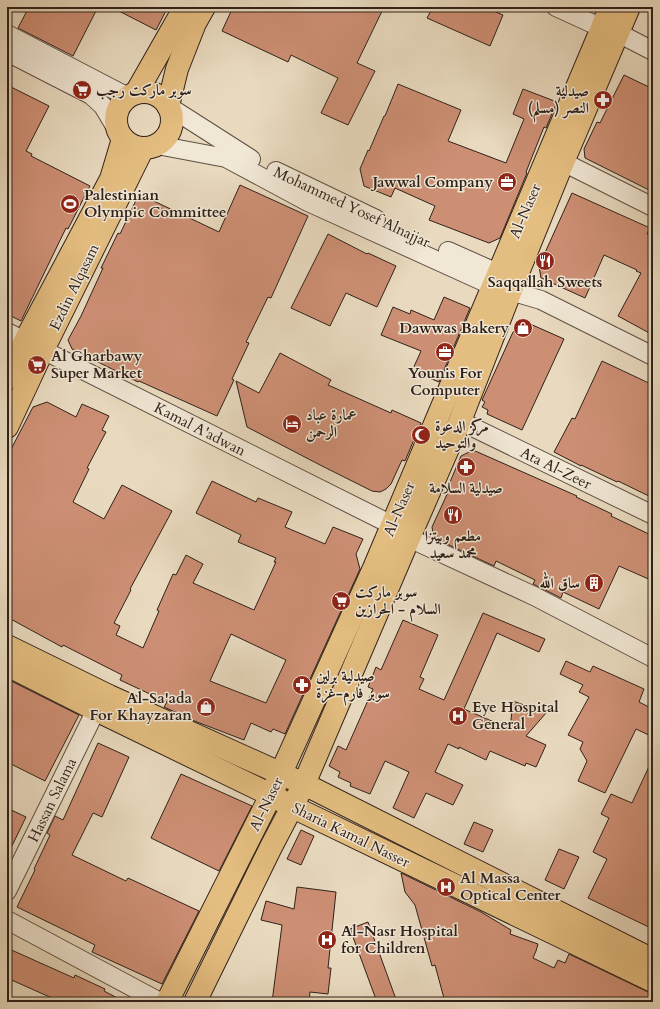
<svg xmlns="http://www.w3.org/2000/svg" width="660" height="1009" font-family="Cardo,Amiri,serif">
  <rect width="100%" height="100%" fill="#e9dabf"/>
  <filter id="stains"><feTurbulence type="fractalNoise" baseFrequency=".005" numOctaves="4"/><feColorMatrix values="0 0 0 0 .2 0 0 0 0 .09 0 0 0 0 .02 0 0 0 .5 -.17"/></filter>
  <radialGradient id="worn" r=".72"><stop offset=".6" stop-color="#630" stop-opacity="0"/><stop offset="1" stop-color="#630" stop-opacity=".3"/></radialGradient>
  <g fill="#cd8f74" stroke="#2f211a" fill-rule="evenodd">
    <path d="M29 7H98L73 56 18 28Z"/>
    <path d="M111 7H168L156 30Z"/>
    <path d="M233 7H384L357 63 375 71 348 125 321 113 338 78 291 55 288 62 222 31Z"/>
    <path d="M433 7H484L503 15 490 46 427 18Z"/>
    <path d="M624 75 653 89V192L585 158 584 149 597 122 600 123Z"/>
    <path d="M398 84 461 110 448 141 506 163 524 119 513 114 523 89 557 102 546 128 544 127 526 172 527 173 500 238 489 243 429 220 435 206 395 188 391 197 364 186 360 169 368 150 369 151 384 116H385Z"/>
    <path d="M7 85 49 106 26 151 32 154 31 156 90 186 68 229 66 228 21 321 7 314Z"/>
    <path d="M240 185 308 216 271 298 268 297 246 342 249 343 232 379 234 380 217 416 139 381 138 382 72 349 68 340 81 316 103 268H101L118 233 120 234 139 194 219 232Z"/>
    <path d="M572 193 650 228 647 234 653 237V335L618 316 641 273 636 271 637 270 604 255 585 298 541 278 539 266Z"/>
    <path d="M328 234 367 254 368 253 396 266 377 307 346 293 330 326 291 308Z"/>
    <path d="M444 297 470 308 439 382 412 371 421 351 381 335 393 307 410 314 411 310 434 320Z"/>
    <path d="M528 323 564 339 522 430 487 414 488 410 482 407 485 402 482 400 513 332Z"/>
    <path d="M280 353 331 380 328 385 391 413 392 410 421 423 405 461 402 460 391 484 386 489 380 492 372 491 322 466 247 427 236 381 259 393Z"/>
    <path d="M602 361 653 385V498L618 481 617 482 581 465V466L554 452 572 418 575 419Z"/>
    <path d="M47 402 76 417 82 404 109 416 102 430 106 432 87 468 89 469 73 502 104 519 122 485 172 511 130 589 131 590 114 623 120 626 116 635 143 648 159 611 157 610 173 574 176 575 186 555 203 564 193 583 254 610 276 562H274L276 558 238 542 241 535 196 513 212 481 256 502 258 498 292 512 285 527 325 544 333 527 363 539 356 554 360 569 285 734 273 729 271 732 251 723 244 740 197 722 164 707 167 702 120 680 122 675 63 645 62 647 7 617V457L33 407ZM231 634 286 660 266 703 210 681Z"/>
    <path d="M473 450 577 496 576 497 612 514 611 516 653 536V581L619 566 599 609 563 592 561 598 533 584 535 580 496 561 494 566 434 538 432 527 449 490 447 489 461 456Z"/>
    <path d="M483 613 545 639 539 652 497 633 464 709 510 729 513 701 546 713 526 736 546 745 536 767 526 763 525 766 490 751 486 760 459 747V749L448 744 435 772 463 785 453 805 426 793 414 818 393 808 409 772 385 761 370 794 350 786 351 783 338 777 340 772 329 766 338 746 346 750 373 689 368 687 376 667 381 670 403 620 438 635 420 677 424 679 419 689 444 700Z"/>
    <path d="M566 661 590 672 593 666 644 689 639 702 653 709V737L636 729 605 793 578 781 587 761 580 749 583 742 568 735 589 697 579 692 583 685 560 674Z"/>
    <path d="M7 679 79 715 45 781 7 762Z"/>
    <path d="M98 743 129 757 102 817 93 813 72 855 126 881 128 878 199 911 162 984 92 952 95 945 17 907 35 870 34 869 50 835 47 833 55 816 63 820Z"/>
    <path d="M653 758V929L588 898 607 859 593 852 609 818 601 814 611 794 632 803Z"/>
    <path d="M181 774 252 806 219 871 151 838Z"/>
    <path d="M7 808 26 817 7 856Z"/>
    <path d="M474 822 493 830 483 852 464 844Z"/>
    <path d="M301 830 314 836 301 865 287 859Z"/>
    <path d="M559 849 579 857 564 889 545 880Z"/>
    <path d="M401 873 481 912 511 930 510 934 538 944 536 951 533 958 554 968 558 960 565 963 569 954 648 992 653 993V1002H445L435 965 432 966 415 905 405 892Z"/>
    <path d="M297 887 336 892 328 968H331L328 994 310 992 309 1002H272L282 925 261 920 266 901 294 909Z"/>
    <path d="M368 922 397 1002H377L350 929Z"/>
    <path d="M7 948 74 978 75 975 105 989 104 991 125 1002H61L7 978Z"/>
  </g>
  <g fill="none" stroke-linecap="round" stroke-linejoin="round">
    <g stroke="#5e4f43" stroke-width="20">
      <g id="minor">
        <path d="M556 7 602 28 618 33 653 51"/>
        <path d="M7 34 128 97"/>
        <path d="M7 52 91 95 103 106 118 131"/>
        <path d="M168 106 251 159"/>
        <path d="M157 145 226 158 308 202 493 286 541 300 653 356"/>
        <path d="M563 162 653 207"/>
        <path d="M276 171 376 219"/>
        <path d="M448 251 511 279"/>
        <path d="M7 332 392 525"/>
        <path d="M460 421 653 515"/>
        <path d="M409 538 534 596 653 658"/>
        <path d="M7 891 96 710"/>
        <path d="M7 920 160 1002"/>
      </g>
    </g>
    <g stroke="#2f211a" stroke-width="24">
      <g id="major">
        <circle cx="144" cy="120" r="28"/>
        <path d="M136 93 185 7"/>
        <path d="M168 106 177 69 195 23 204 7"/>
        <path d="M7 379 25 341 111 179 123 139"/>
        <path d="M7 427 43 350 143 148"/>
        <path d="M7 646 109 696 304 784 653 960"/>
        <path d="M7 665 96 710 271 795 293 807 653 981"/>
        <path d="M167 1002 271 795 374 568 602 28 610 7"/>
        <path d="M195 1002 271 847 304 784 409 538 460 421 515 280 563 162 629 7"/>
      </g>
    </g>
    <use href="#minor" stroke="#f1e7d5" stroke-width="18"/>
    <use href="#major" stroke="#e4bd80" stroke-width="22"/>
  </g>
  <defs>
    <g id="supermarket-disc" transform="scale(1)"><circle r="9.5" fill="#8f2418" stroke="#f1e7d5"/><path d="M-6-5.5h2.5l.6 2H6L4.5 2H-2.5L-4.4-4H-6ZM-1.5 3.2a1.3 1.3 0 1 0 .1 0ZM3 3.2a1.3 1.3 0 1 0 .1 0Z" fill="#fff"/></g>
    <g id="pharmacy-disc" transform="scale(1)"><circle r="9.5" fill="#8f2418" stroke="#f1e7d5"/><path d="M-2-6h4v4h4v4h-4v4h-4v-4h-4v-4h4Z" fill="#fff"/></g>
    <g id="office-disc" transform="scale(1)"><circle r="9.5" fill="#8f2418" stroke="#f1e7d5"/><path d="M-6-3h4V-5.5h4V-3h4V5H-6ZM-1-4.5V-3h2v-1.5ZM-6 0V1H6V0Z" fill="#fff"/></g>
    <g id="stadium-disc" transform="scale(1)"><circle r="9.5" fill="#8f2418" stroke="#f1e7d5"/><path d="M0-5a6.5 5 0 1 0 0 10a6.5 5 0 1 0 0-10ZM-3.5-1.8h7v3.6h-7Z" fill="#fff"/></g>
    <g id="restaurant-disc" transform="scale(1)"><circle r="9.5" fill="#8f2418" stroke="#f1e7d5"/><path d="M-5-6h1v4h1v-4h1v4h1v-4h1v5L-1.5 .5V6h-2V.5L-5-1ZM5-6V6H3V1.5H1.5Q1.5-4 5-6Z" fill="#fff"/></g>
    <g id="shop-disc" transform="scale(1)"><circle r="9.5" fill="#8f2418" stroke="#f1e7d5"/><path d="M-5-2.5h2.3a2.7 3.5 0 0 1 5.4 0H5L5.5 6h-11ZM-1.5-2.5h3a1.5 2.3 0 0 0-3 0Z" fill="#fff"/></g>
    <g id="hotel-disc" transform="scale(1)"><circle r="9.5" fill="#8f2418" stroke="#f1e7d5"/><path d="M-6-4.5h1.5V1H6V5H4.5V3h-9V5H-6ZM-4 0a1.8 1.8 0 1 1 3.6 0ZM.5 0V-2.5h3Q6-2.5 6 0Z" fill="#fff"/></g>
    <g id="mosque-disc" transform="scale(1)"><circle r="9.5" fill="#8f2418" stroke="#f1e7d5"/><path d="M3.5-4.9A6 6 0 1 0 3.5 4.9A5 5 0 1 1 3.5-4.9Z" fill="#fff"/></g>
    <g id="building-disc" transform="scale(1)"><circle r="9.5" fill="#8f2418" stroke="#f1e7d5"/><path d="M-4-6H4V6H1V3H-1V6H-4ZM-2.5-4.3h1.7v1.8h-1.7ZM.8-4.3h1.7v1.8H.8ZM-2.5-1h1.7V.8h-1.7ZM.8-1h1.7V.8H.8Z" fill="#fff"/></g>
    <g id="hospital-disc" transform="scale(1)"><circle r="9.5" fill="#8f2418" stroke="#f1e7d5"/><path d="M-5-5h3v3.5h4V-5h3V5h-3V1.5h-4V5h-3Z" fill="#fff"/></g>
  </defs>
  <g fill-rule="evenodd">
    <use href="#supermarket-disc" x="82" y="90"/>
    <use href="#pharmacy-disc" x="603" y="100"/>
    <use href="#office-disc" x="507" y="182"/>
    <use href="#stadium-disc" x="70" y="204"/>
    <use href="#restaurant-disc" x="545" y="261"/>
    <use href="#shop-disc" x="523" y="328"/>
    <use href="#office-disc" x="445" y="352"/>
    <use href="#supermarket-disc" x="37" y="365"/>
    <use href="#hotel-disc" x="292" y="424"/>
    <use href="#mosque-disc" x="421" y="435"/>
    <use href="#pharmacy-disc" x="466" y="467"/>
    <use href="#restaurant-disc" x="453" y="515"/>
    <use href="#building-disc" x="594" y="583"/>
    <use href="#supermarket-disc" x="341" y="601"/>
    <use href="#pharmacy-disc" x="302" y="685"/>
    <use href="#shop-disc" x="206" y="707"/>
    <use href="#hospital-disc" x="458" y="716"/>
    <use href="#hospital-disc" x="446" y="887"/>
    <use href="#hospital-disc" x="327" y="940"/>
  </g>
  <g text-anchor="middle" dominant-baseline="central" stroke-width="3" stroke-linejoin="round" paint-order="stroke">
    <g font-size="15" font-weight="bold" fill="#2f211a" stroke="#f1e7d5" text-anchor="start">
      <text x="96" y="90">سوبر ماركت رجب</text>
      <text x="589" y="91" text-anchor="end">صيدلية<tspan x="589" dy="17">النصر (مسلم)</tspan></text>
      <text x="493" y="182" text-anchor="end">Jawwal Company</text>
      <text x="84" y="195">Palestinian<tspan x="84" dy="17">Olympic Committee</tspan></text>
      <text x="545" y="282" text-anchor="middle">Saqqallah Sweets</text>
      <text x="509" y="328" text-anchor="end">Dawwas Bakery</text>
      <text x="51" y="356">Al Gharbawy<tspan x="51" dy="17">Super Market</tspan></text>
      <text x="445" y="373" text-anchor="middle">Younis For<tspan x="445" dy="17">Computer</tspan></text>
      <text x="306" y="415">عمارة عباد<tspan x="306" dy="17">الرحمن</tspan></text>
      <text x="435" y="426">مركز الدعوة<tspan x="435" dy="17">والتوحيد</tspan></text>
      <text x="466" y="488" text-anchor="middle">صيدلية السلامة</text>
      <text x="453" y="536" text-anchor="middle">مطعم وبيتزا<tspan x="453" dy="17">محمد سعيد</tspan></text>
      <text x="580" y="583" text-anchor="end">ساق الله</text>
      <text x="355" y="592">سوبر ماركت<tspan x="355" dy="17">السلام - الحرازين</tspan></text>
      <text x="316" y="676">صيدلية برلين<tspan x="316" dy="17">سوبر فارم-غزة</tspan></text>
      <text x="192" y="698" text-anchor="end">Al-Sa'ada<tspan x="192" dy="17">For Khayzaran</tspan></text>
      <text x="472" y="707">Eye Hospital<tspan x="472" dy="17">General</tspan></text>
      <text x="460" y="878">Al Massa<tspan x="460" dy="17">Optical Center</tspan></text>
      <text x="341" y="931">Al-Nasr Hospital<tspan x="341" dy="17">for Children</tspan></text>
    </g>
    <g font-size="15" fill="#2f211a" stroke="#f1e7d5">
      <text transform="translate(352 207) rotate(25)">Mohammed Yosef Alnajjar</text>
      <text transform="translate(525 211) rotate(-67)">Al-Naser</text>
      <text transform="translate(74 287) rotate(-64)">Ezdin Alqasam</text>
      <text transform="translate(200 429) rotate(27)">Kamal A'adwan</text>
      <text transform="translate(556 468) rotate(26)">Ata Al-Zeer</text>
      <text transform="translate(399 509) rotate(-67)">Al-Naser</text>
      <text transform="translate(52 800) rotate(-64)">Hassan Salama</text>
      <text transform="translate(266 804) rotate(-64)">Al-Naser</text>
      <text transform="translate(351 835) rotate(26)">Sharia Kamal Nasser</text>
    </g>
  </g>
  <rect width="660" height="1009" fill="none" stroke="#e9dabf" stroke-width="24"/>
  <rect x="8" y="8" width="644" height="993" fill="none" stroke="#2f211a" stroke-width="2"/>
  <rect x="12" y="12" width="636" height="985" fill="none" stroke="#2f211a"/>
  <rect width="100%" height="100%" filter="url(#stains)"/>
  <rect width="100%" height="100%" fill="url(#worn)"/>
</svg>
